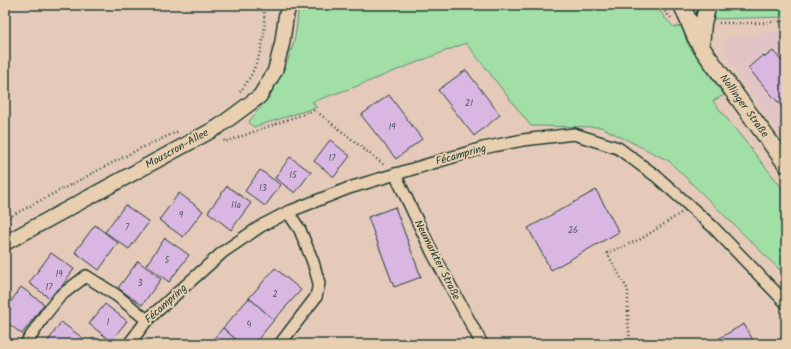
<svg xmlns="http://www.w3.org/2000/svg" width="791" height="349" font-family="Kalam,sans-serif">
  <rect width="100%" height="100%" fill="#e5caba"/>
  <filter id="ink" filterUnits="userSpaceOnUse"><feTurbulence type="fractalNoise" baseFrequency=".025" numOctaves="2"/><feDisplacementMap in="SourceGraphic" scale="8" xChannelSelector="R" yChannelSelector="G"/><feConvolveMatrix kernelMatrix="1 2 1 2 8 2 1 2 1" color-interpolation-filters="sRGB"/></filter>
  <g filter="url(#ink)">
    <path fill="#e2c4c6" d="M786 30V143L726 57 725 38Z"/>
    <g fill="#a1dfa7" stroke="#608e6e">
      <path d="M299 5H656L664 17 674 27 684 26 687 43 724 95 713 101 786 193V276L669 161 601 127 531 126 466 43 357 86 312 102 317 107 254 127 249 123 250 120C270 98 285 73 293 45 297 32 297 18 299 5Z"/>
      <path d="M720 5H786V17L710 19Z"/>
    </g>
    <g fill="#dab7e2" stroke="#1f3d34">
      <path d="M773 51 786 66V116L783 112 785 110 748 68 763 55 765 57Z"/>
      <path d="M466 70 500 115 474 136 438 90Z"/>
      <path d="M389 95 422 139 396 159 361 115Z"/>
      <path d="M330 140 350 156 334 177 314 161Z"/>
      <path d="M290 157 311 172 295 193 275 178Z"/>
      <path d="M260 170 281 185 265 206 245 191Z"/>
      <path d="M227 186 251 203 231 230 208 212Z"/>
      <path d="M596 190 619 232 551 270 528 228Z"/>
      <path d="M179 193 203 211 183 237 159 220Z"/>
      <path d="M125 205 149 222 129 249 105 232Z"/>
      <path d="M395 207 421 277 394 287 368 217Z"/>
      <path d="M95 225 118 243 99 270 75 252Z"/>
      <path d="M165 238 189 255 169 282 146 265Z"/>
      <path d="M51 253 74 269 52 300 29 283Z"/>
      <path d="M138 261 161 279 142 305 118 288Z"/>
      <path d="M275 268 301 290 274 320 249 298Z"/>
      <path d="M21 287 44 304 22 334 5 321V310Z"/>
      <path d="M249 298 274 320 254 344H241L223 328Z"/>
      <path d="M105 304 127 321 111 341 89 324Z"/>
      <path d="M61 322 84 339 81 344H46Z"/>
      <path d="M744 324 755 344H709Z"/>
      <path d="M223 328 241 344H209Z"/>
      <path d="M94 337 103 344H88Z"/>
    </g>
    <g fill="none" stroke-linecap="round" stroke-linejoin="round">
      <g stroke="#1f3d34" stroke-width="14">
        <g id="minor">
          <path d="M395 174 433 254 482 344"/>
          <path d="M29 344 27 342 45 315 60 296 86 276 116 295 147 320"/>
          <path d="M129 344 147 320 223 252 261 226 288 212 349 188 483 148 523 140 574 134 618 148 656 176 712 226 786 303"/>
          <path d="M280 344 316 297 319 283 313 262 300 230 288 212"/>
        </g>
      </g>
      <g stroke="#1f3d34" stroke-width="17">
        <path id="tertiary" d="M5 243 218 127 260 96 275 71 282 44 286 16 289 5"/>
      </g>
      <g stroke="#1f3d34" stroke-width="19">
        <g id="secondary">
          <path d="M682 5 695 36 701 47 786 164"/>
          <path d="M701 47 703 23 708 5"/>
        </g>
      </g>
      <g stroke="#1f3d34" stroke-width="2.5" stroke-dasharray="1 3" stroke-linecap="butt">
        <path d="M660 5 666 13 671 18"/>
        <path d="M719 23H755L786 21"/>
        <path d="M240 92C253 76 261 54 264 34 265 24 264 14 264 5"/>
        <path d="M224 140 225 142 315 110 384 165"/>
        <path d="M5 219 139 149 179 131"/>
        <path d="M630 344 628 318V290L607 253 641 239 681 213"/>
      </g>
      <use href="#minor" stroke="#e8cfb0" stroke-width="11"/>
      <use href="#tertiary" stroke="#e8cfb0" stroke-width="14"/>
      <use href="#secondary" stroke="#e8cfb0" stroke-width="16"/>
    </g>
  </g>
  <g text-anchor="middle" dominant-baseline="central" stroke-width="4" stroke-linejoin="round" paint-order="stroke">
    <g font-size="9" fill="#4e5c60">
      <text x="469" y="103">21</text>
      <text x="392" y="127">19</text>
      <text x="332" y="158">17</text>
      <text x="293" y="175">15</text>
      <text x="263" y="188">13</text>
      <text x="236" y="205">11a</text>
      <text x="181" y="215">9</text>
      <text x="127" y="227">7</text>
      <text x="573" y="230">26</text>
      <text x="167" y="260">5</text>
      <text x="59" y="274">19</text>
      <text x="140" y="283">3</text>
      <text x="49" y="287">17</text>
      <text x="275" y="294">2</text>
      <text x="108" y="322">1</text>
      <text x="249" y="324">4</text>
    </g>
    <g font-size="11" fill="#1f3d34" stroke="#e8cfb0">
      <text transform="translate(744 106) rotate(54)">Nollinger Straße</text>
      <text transform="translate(177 149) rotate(-29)">Mouscron-Allee</text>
      <text transform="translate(461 155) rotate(-16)">Fécampring</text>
      <text transform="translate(437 260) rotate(63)">Neumarkter Straße</text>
      <text transform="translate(166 304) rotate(-42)">Fécampring</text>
    </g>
  </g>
  <rect width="791" height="349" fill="none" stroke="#e8cfb0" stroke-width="20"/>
  <rect x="10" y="10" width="771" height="329" fill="none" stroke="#1f3d34" stroke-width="1.5" filter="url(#ink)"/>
</svg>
